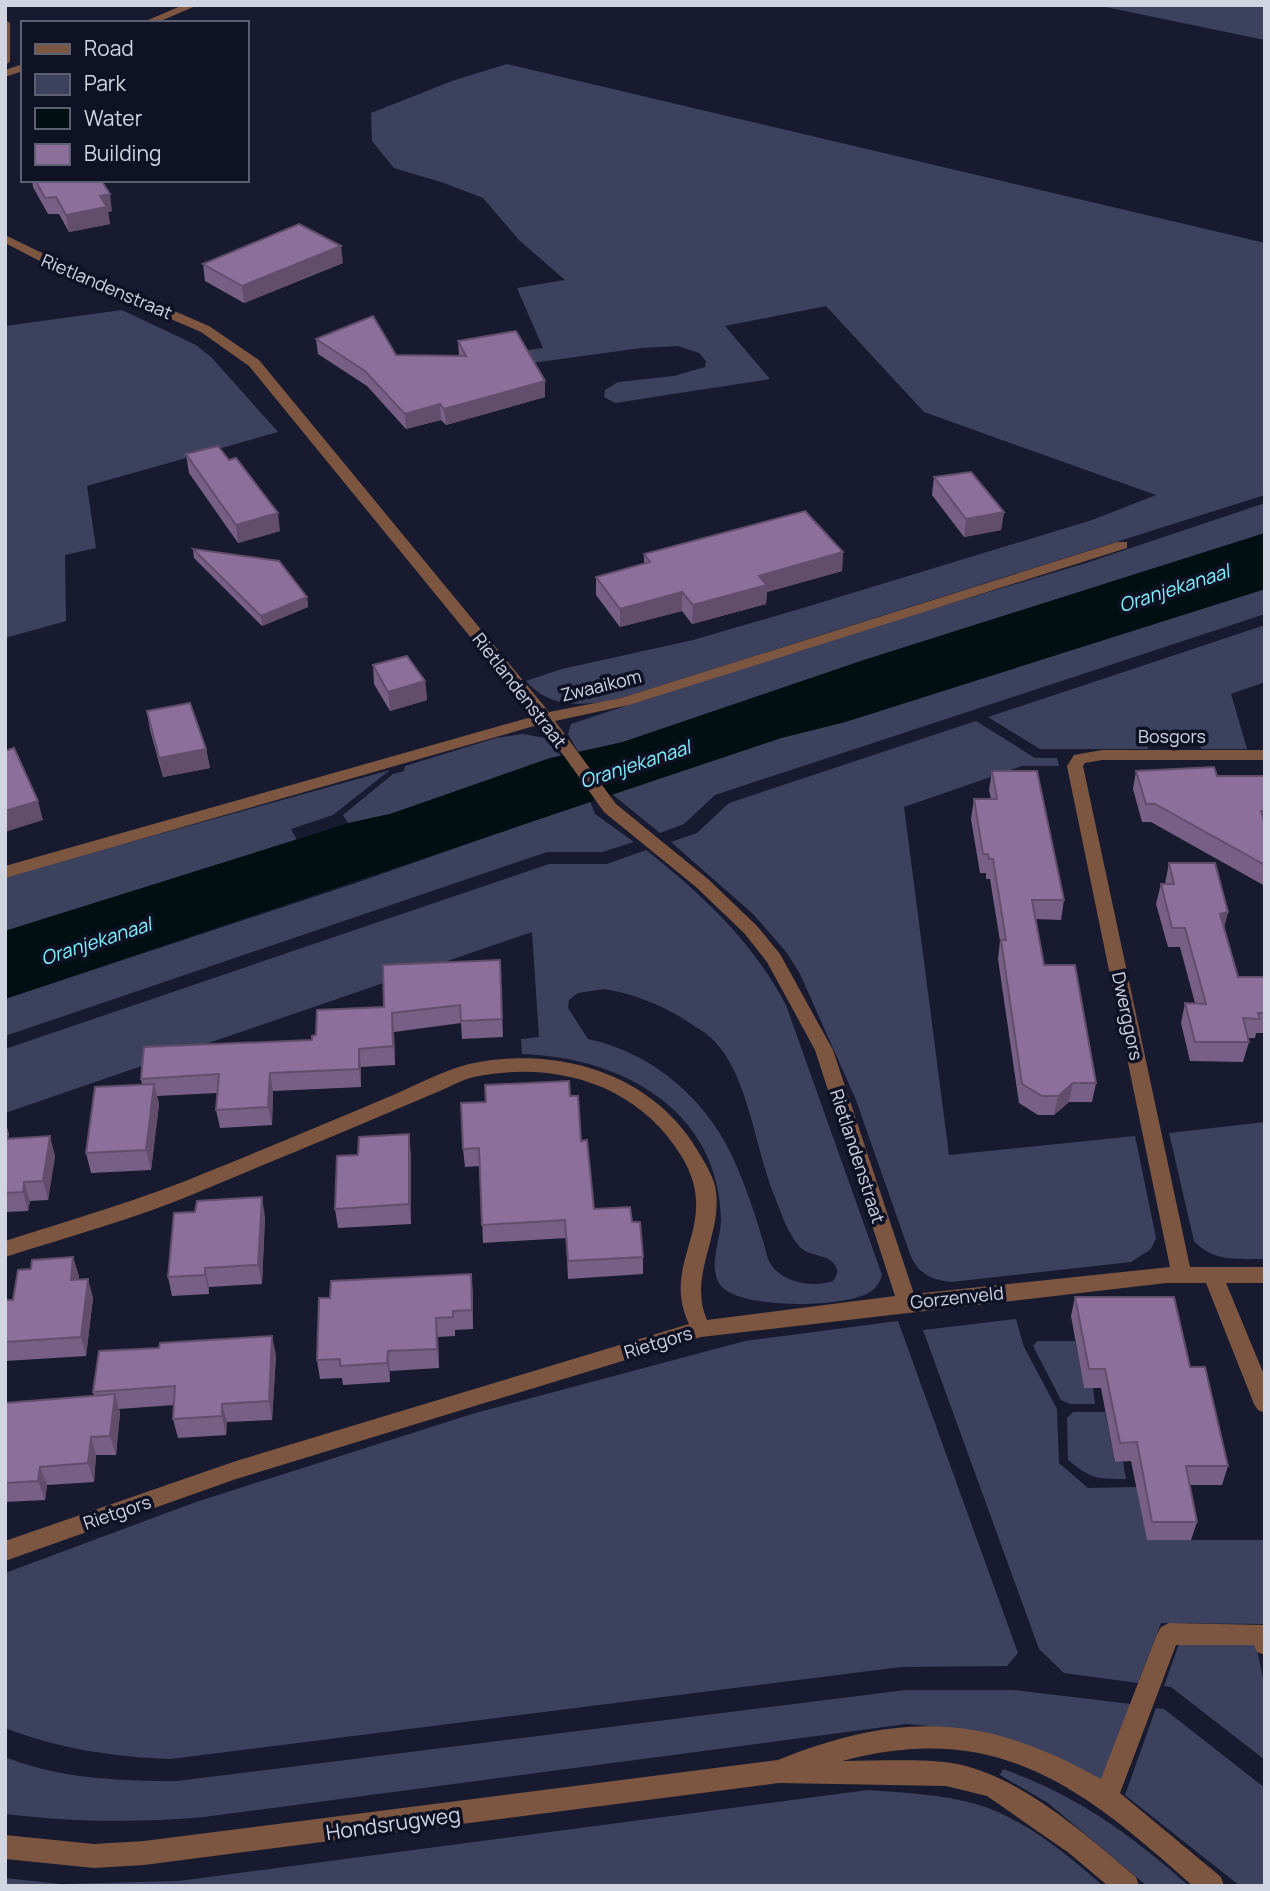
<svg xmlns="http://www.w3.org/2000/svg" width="1270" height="1891" font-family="Manrope,sans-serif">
  <rect width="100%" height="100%" fill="#181b2f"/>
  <g fill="#3c425e" fill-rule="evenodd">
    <path d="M1096 5H1265V40Z"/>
    <path d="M507 64 1265 243V495L621 698C586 706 551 710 526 681L562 669 693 640 803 608 1092 520 1156 495 924 412 826 306 725 326 770 379 615 403 604 397 605 390 618 382 674 376 705 367 706 361 699 353 678 346 641 348 480 370 475 357 543 348 517 288 565 280 519 240 483 198 444 183 394 168 372 141 371 113 452 81Z"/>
    <path d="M122 310 196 345 212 358 278 432 87 486 96 548 65 555 66 621 5 638V326Z"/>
    <path d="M1265 503V533L861 661 623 742 579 753 568 734 571 724 788 652 1086 563Z"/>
    <path d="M1265 589V614L715 795 684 824 660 833 612 794 781 738 845 722Z"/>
    <path d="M1265 625V682L1231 694 1247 749H1201L1196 733H1144L1148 749H1040L988 717Z"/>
    <path d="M976 721 1035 758H1057L1059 766H1022L904 807 949 1155 1135 1136 1156 1238 1151 1249 1131 1262 951 1282C931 1280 917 1273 910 1254L856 1100 800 974 787 953 753 914 671 842 697 833 729 803Z"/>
    <path d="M523 734 545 738 561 756 390 814 348 823 343 815 393 774 404 771 405 766 496 738Z"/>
    <path d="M390 770 333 815 291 829 297 840 5 931V877Z"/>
    <path d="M590 801 595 814 634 842 602 852H547L5 1036V999L356 883Z"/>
    <path d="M646 850C703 895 752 941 786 1005L882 1275C880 1282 876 1288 870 1292 845 1308 742 1310 721 1286 707 1268 721 1240 721 1219 719 1109 620 1057 522 1054L521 1039 539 1037 532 932 5 1113V1049L549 864H607ZM604 989C630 993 656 1003 679 1016 689 1023 701 1029 710 1037 748 1070 755 1149 774 1195 781 1212 787 1233 800 1247 809 1257 831 1254 836 1267 839 1272 836 1277 833 1281 812 1288 782 1283 770 1263 766 1256 765 1245 762 1238 755 1214 747 1190 737 1167 711 1103 655 1053 588 1039L568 1008 569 1000 578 993Z"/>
    <path d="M1265 1122V1259C1239 1259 1213 1262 1194 1241L1169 1133Z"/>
    <path d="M1016 1319 1024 1347 1057 1409 1059 1463 1088 1488 1137 1487 1147 1540H1265V1624L1161 1623 1138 1683 1064 1673 1039 1649 923 1330Z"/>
    <path d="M898 1321 1018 1653 1007 1666 901 1667 171 1759C114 1757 59 1749 5 1728V1573L196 1502 472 1414 745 1341Z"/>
    <path d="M1037 1341H1075L1084 1387 1093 1388 1095 1404H1070L1061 1400 1033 1346Z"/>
    <path d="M1073 1412H1105L1115 1462H1123L1126 1479C1097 1479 1091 1479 1068 1460L1067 1418Z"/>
    <path d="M1179 1644 1256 1645 1265 1688V1760L1171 1687 1164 1686Z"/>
    <path d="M906 1690H1013L1131 1704 1102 1781C1041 1744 977 1729 907 1724L204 1817C136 1823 73 1822 5 1814V1757C59 1779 120 1781 177 1781Z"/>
    <path d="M1156 1708 1164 1709 1265 1788V1886H1240L1125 1795Z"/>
    <path d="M1003 1769C1078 1796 1130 1834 1189 1886H1147L1048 1803 1000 1775Z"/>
    <path d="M868 1790C904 1793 941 1794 976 1804 1023 1818 1067 1854 1103 1886H5V1878L61 1884 179 1881Z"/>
  </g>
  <path fill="#000f11" d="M1265 533V589L845 722 781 738 5 999V931L349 823 390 814 550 758 623 742 861 661Z"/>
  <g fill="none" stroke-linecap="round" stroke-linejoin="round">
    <g fill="#7d5642" fill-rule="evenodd">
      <path d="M183 5H198L156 23H141Z"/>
      <path d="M5 20 10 23V62L5 65Z"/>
      <path d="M23 64V71L5 77V70Z"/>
      <path d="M5 235 65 264 209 326 259 360 549 712 621 698 1117 542H1127V548L629 705 555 721 616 804 708 879 757 926 780 954 833 1050 914 1294 1170 1267 1067 766 1074 755 1102 750H1265V760H1102L1085 763 1083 766 1190 1267H1265V1283H1226L1265 1377V1413L1258 1410 1254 1404 1206 1283H1166L701 1337 236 1479 5 1561V1541L236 1461 689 1324C659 1260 723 1226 682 1157 638 1084 555 1060 474 1077 461 1080 448 1088 435 1093 409 1104 383 1115 357 1126 305 1148 253 1169 201 1191 138 1218 70 1236 5 1257V1241C74 1219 143 1199 210 1171 269 1147 327 1123 386 1098 413 1087 441 1071 469 1064 556 1045 654 1073 699 1153 705 1163 712 1174 715 1186 725 1232 687 1274 707 1320L895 1296 815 1050 767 962 745 934 696 887 604 812 541 724 5 878V866L535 716 249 366 201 332 57 270 5 243Z"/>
      <path d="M1169 1623 1265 1625V1655L1257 1652 1254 1645H1176L1120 1793 1221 1877 1224 1886H1193C1082 1788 999 1719 842 1761 876 1761 911 1759 944 1762 1013 1769 1085 1834 1136 1877L1139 1886H1108L1069 1853 987 1796 946 1786 779 1783 144 1865 94 1868 5 1859V1835L94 1844 144 1841 778 1760C901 1711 986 1714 1101 1779L1157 1634 1161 1627Z"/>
    </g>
  </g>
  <g fill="#785f85">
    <path d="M32 180H35L112 211 108 212 110 224 69 232 59 214H48L33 187Z"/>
    <path d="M343 263 244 303 205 281 203 264Z"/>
    <path d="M316 339 396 355 459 356 458 341 545 381V397L446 425 441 420 406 429 367 386 318 354Z"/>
    <path d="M186 454 280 531 238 543 189 473Z"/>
    <path d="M934 477 1004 512 1001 530 964 537 932 495Z"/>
    <path d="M193 549 307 597 308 607 262 626 194 558Z"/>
    <path d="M843 552 842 571 767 592 766 604 692 624 682 611 620 627 596 595V577L644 564V554Z"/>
    <path d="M373 665 425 681 427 700 390 711 374 684Z"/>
    <path d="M147 711 206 749 210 768 163 777 150 730Z"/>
    <path d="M992 771 1064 900 1061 920 1035 919 1044 965 1096 1083 1092 1102H1069L1054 1115H1038L1019 1103 998 959 1000 941 990 879H986V873H980L971 819 974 799H991L989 790Z"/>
    <path d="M1136 771 1217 776H1265V886L1151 822H1142L1133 789Z"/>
    <path d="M1169 863 1228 912 1224 927 1238 977H1265V1033H1256L1255 1038H1248L1249 1042 1243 1062 1190 1061 1181 1023 1185 1003H1195L1180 947H1168L1156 904 1161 884H1165Z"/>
    <path d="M500 960 503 1037 462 1039 461 1023 394 1032 395 1065 361 1067V1087L273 1091 272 1125 220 1128 216 1110 217 1093 157 1096 159 1104 151 1170 91 1173 86 1153 142 1085 141 1079 312 1040 384 1007Z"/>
    <path d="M570 1096 581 1141 594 1209 632 1222 643 1257V1274L568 1279 566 1238 483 1243 480 1166 465 1167 463 1149 486 1102Z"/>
    <path d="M5 1122 9 1134 8 1138 55 1156 48 1200 30 1201 28 1211 5 1212Z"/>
    <path d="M411 1154V1224L338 1228 335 1209Z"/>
    <path d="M265 1217 262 1284 209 1287V1294L172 1296 168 1277Z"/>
    <path d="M73 1257 79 1277 78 1279 93 1298 86 1356 5 1361V1300H13L31 1269Z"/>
    <path d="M473 1293V1329L455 1330V1336L438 1337 439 1368 390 1371V1382L343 1385 342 1378 320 1379 317 1360Z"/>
    <path d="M1075 1297 1190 1367 1228 1466 1222 1485H1189L1197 1522 1191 1540H1147L1131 1461 1115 1462 1101 1388H1084L1071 1316Z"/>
    <path d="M276 1355 272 1420 227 1422 226 1435 178 1438 173 1419 174 1405 119 1409 120 1413 116 1455H96L94 1482 47 1485 45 1500 5 1502V1403L94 1396 93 1392Z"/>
  </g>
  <g fill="#624e6c">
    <path d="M110 194 112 211 108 212 110 224 69 232 66 215 100 196Z"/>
    <path d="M341 246 343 263 244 303 242 286Z"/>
    <path d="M545 381V397L446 425 444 409Z"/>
    <path d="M440 404 441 420 406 429 405 414Z"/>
    <path d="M1004 512 1001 530 964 537 966 519Z"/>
    <path d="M278 513 280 531 238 543 236 525Z"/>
    <path d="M843 552 842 571 767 592 766 604 692 624 693 605 759 576Z"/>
    <path d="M682 592V611L620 627V609Z"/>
    <path d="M307 597 308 607 262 626 261 616Z"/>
    <path d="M425 681 427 700 390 711 388 692Z"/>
    <path d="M206 749 210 768 163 777 159 758Z"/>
    <path d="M38 801 43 820 5 832V811Z"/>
    <path d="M1228 912 1223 931 1220 914Z"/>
    <path d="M392 1013 394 1032 395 1065 393 1046Z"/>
    <path d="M359 1049 361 1067V1087L359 1069Z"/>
    <path d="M270 1073 273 1091 272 1125 268 1107Z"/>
    <path d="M1073 1083 1069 1102 1054 1115 1058 1096Z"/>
    <path d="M154 1084 159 1104 151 1170 146 1150Z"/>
    <path d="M5 1122 9 1134 5 1152Z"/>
    <path d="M409 1134 411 1154V1224L409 1204Z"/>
    <path d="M50 1136 55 1156 48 1200 43 1181Z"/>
    <path d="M24 1182 30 1201 28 1211 23 1192Z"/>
    <path d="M262 1197 265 1217 262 1284 258 1265Z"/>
    <path d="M73 1257 79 1277 76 1299 71 1280Z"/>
    <path d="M205 1268 209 1287V1294L205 1275Z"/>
    <path d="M471 1274 473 1293V1329L472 1310Z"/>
    <path d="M88 1279 93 1298 86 1356 81 1337Z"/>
    <path d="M436 1318 438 1337 439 1368 437 1349Z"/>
    <path d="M272 1336 276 1355 272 1420 269 1401Z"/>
    <path d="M388 1351 390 1371V1382L387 1363Z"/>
    <path d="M115 1394 120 1413 116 1455 110 1436Z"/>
    <path d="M222 1404 227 1422 226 1435 222 1416Z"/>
    <path d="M91 1437 96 1455 94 1482 88 1463Z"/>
    <path d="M40 1467 47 1485 45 1500 38 1481Z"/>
  </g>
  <g fill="#8c6f9b" stroke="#624e6c" stroke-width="2">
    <path d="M35 180H101L110 194 100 196 107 207 66 215 56 197 45 198Z"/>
    <path d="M299 224 341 246 242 286 203 264Z"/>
    <path d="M373 316 396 355 466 356 458 341 516 331 545 381 444 409 440 404 405 414 365 371 316 339Z"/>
    <path d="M218 446 229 460 236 458 278 513 236 525 186 454Z"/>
    <path d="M971 472 1004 512 966 519 934 477Z"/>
    <path d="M805 511 843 552 759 576 767 585 693 605 682 592 620 609 596 577 650 562 644 554Z"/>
    <path d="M193 549 279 561 307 597 261 616Z"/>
    <path d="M407 656 425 681 388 692 373 665Z"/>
    <path d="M190 703 206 749 159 758 147 711Z"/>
    <path d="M14 748 38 801 5 811V751Z"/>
    <path d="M1214 767 1217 776H1265V811H1261L1265 823V865L1155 804H1146L1136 771Z"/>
    <path d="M992 771H1037L1064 900H1032L1044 965H1075L1096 1083H1073L1058 1096H1042L1022 1084 1001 940H1006L993 859H989L988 854H983L974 799H997Z"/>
    <path d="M1169 863H1215L1228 912 1220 914 1238 977H1265V1013H1258L1260 1019 1243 1018 1249 1042H1195L1185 1003 1206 1004 1185 928H1172L1161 884H1174Z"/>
    <path d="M500 960 502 1019 461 1021 460 1005 392 1013 393 1046 359 1049V1069L270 1073 268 1107 216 1110 219 1074 141 1079 144 1047 312 1040V1036L316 1035 317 1010 384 1007 383 965Z"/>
    <path d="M569 1081 570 1096H578L581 1141 587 1140 594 1209 630 1207 632 1222H640L643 1257 568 1261 565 1220 482 1225 479 1148 463 1149 461 1103 486 1102 485 1085Z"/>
    <path d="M154 1084 146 1150 86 1153 95 1087Z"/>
    <path d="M409 1134V1204L335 1209 337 1156 358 1155 359 1137Z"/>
    <path d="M50 1136 43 1181 24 1182 23 1192 5 1193V1139Z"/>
    <path d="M262 1197 258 1265 205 1268V1275L168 1277 174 1213 195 1212 197 1201Z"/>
    <path d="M73 1257 71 1280 88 1279 81 1337 5 1342V1300H13L18 1270 31 1269 32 1260Z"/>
    <path d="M471 1274 472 1310 453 1311V1317L436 1318 437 1349 388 1351 387 1363 340 1366V1359L317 1360 319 1298H330L331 1281Z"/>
    <path d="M1075 1297H1174L1190 1367H1205L1228 1466H1186L1197 1522H1152L1137 1442 1120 1443 1105 1369H1089Z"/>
    <path d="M272 1336 269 1401 222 1404V1416L173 1419 175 1386 93 1392 99 1351 159 1348 160 1343Z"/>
    <path d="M115 1394 110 1436 91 1437 88 1463 40 1467 38 1481 5 1483V1403Z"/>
  </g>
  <g text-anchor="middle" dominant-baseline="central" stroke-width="7" stroke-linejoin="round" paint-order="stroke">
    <g font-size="18" fill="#d1d5e2" stroke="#0f1225">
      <text transform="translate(107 286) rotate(23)">Rietlandenstraat</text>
      <text transform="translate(601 685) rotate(-14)">Zwaaikom</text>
      <text transform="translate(520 690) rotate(52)">Rietlandenstraat</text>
      <text x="1172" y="736">Bosgors</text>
      <text transform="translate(1128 1016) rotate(78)">Dwerggors</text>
      <text transform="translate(858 1156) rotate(72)">Rietlandenstraat</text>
      <text transform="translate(957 1297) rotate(-6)">Gorzenveld</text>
      <text transform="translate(658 1342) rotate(-17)">Rietgors</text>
      <text transform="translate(117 1512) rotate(-19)">Rietgors</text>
    </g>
    <g font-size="19" font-style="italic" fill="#80f1fe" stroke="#0f1225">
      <text transform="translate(1174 588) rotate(-18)">Oranjekanaal</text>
      <text transform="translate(635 764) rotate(-18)">Oranjekanaal</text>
      <text transform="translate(96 941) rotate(-18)">Oranjekanaal</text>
    </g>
    <g font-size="21" fill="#d1d5e2" stroke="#0f1225">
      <text transform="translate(393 1823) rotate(-8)">Hondsrugweg</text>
    </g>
  </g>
  <rect width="1270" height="1891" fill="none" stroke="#d1d5e2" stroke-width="14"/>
  <rect x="21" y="21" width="228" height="161" fill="#0f1225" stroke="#5d6071" stroke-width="2"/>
  <rect x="35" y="44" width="35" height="10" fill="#7d5642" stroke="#5d6071" stroke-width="2"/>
  <text x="84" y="56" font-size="21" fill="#d1d5e2">Road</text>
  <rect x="35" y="74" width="35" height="21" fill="#3c425e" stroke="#5d6071" stroke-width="2"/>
  <text x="84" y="91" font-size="21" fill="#d1d5e2">Park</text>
  <rect x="35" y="108" width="35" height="21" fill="#000f11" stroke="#5d6071" stroke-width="2"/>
  <text x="84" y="126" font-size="21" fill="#d1d5e2">Water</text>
  <rect x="35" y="144" width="35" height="21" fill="#8c6f9b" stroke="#5d6071" stroke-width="2"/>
  <text x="84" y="161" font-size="21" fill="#d1d5e2">Building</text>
</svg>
